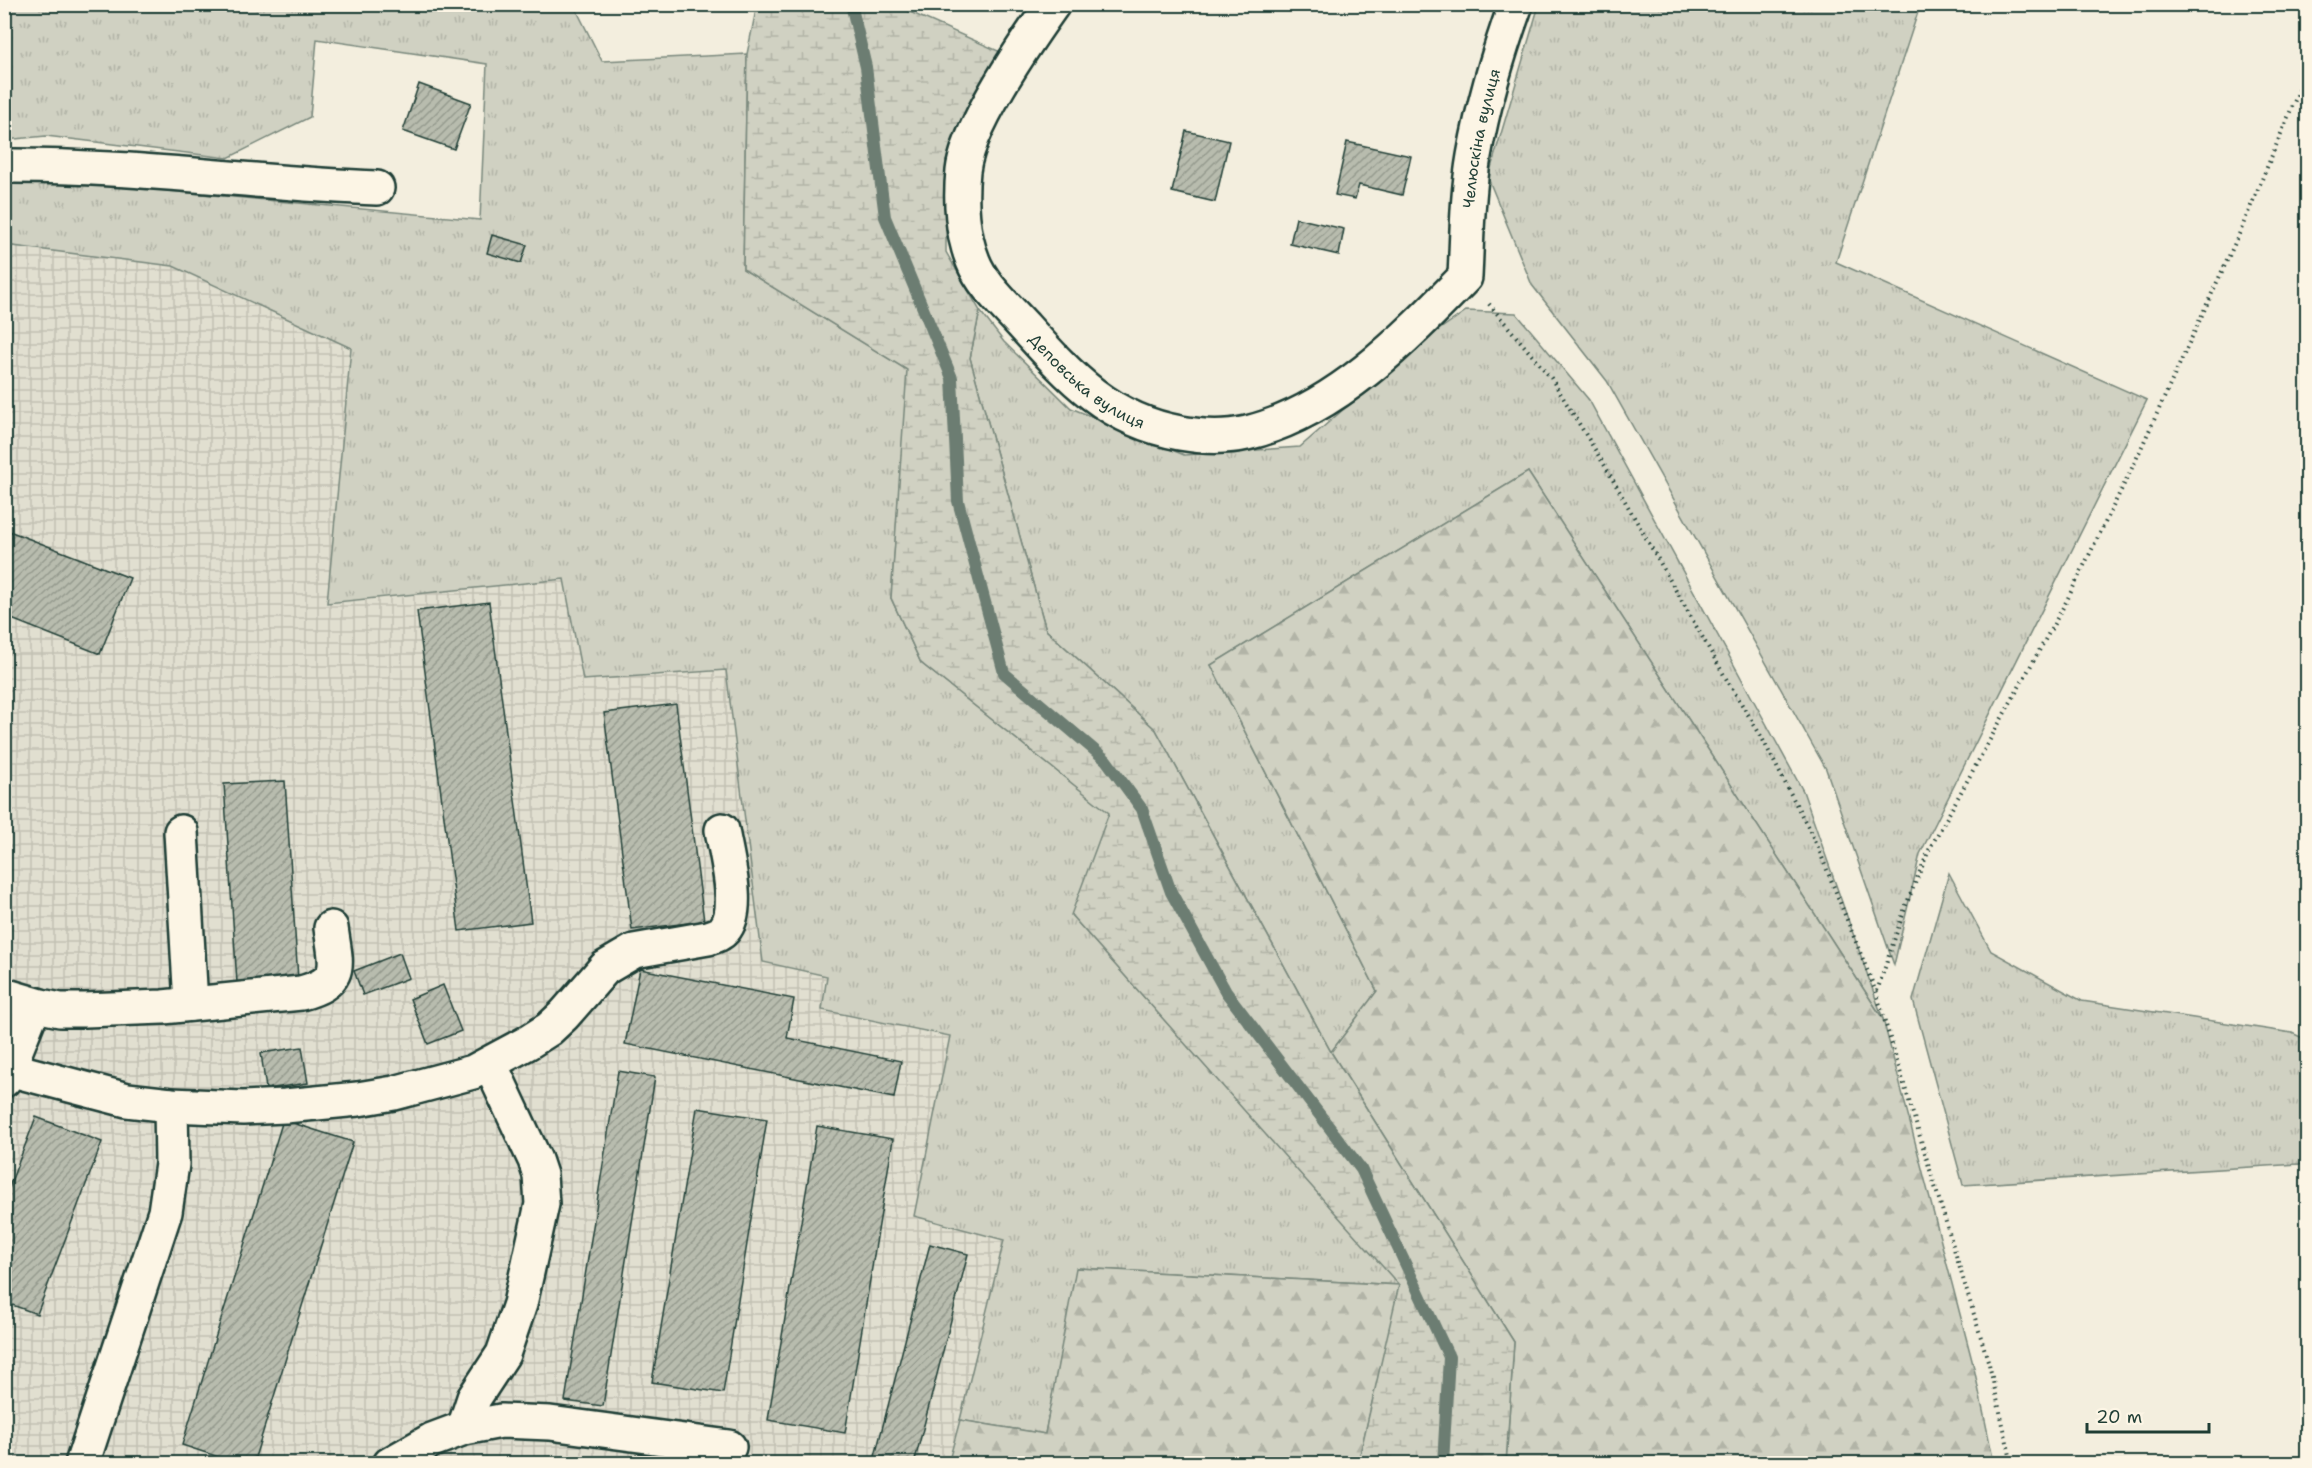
<svg xmlns="http://www.w3.org/2000/svg" width="2312" height="1468" font-family="'Shantell Sans',sans-serif">
  <defs>
    <pattern id="industrial-grid" width="8" height="8" patternUnits="userSpaceOnUse" patternTransform="scale(1.5)"><rect width="8" height="8" fill="#e1dfd0"/><path d="M0 4h8M4 0v8" fill="none" stroke="#c1c0b3"/></pattern>
    <pattern id="grass-tufts" width="24" height="20" patternUnits="userSpaceOnUse" patternTransform="scale(1.5)"><rect width="24" height="20" fill="#d0d1c2"/><path d="M3 7l-1-3M5 7V3M7 7l1-3M15 17l-1-3M17 17v-4M19 17l1-3" fill="none" stroke="#b2b4a7"/></pattern>
    <pattern id="forest-firs" width="22" height="20" patternUnits="userSpaceOnUse" patternTransform="scale(1.5)"><rect width="22" height="20" fill="#d0d1c2"/><path d="M5 1l3.5 6h-7zM16 11l3.5 6h-7z" fill="#b2b4a7"/></pattern>
    <pattern id="wetland-marsh" width="20" height="14" patternUnits="userSpaceOnUse" patternTransform="scale(1.5)"><rect width="20" height="14" fill="#d0d1c2"/><path d="M1 5h8M5 5V1M11 12h8M15 12V8" fill="none" stroke="#b2b4a7"/></pattern>
    <pattern id="building-hatch" width="6" height="6" patternUnits="userSpaceOnUse" patternTransform="scale(1.5)"><rect width="6" height="6" fill="#b8bcae"/><path d="M-1 1l2-2M0 6l6-6M5 7l2-2" fill="none" stroke="#959a8e"/></pattern>
  </defs>
  <rect width="100%" height="100%" fill="#f3eede"/>
  <filter id="ink" filterUnits="userSpaceOnUse"><feTurbulence type="fractalNoise" baseFrequency=".0167" numOctaves="2"/><feDisplacementMap in="SourceGraphic" scale="12" xChannelSelector="R" yChannelSelector="G"/><feConvolveMatrix kernelMatrix="1 2 1 2 8 2 1 2 1" color-interpolation-filters="sRGB"/></filter>
  <g filter="url(#ink)">
    <path fill="url(#industrial-grid)" d="M5 245 173 266 351 348 327 603 564 579 583 680 726 669 763 961 827 976 822 1010 950 1036 914 1216 1004 1239 960 1420 948 1463 5 1464Z"/>
    <g fill="url(#grass-tufts)" stroke="#78877b" stroke-width="1.5">
      <path d="M5 5H574L602 61 747 54 743 269 908 370 891 598 921 663 1110 813 1072 916 1400 1285 1077 1268 1045 1434 960 1420 1004 1240 914 1216 950 1036 822 1010 827 976 763 962 726 670 583 680 564 579 327 603 351 348 173 266 5 245V183L41 179 480 220 487 64 317 39 310 117 228 158 46 136 5 140Z"/>
      <path d="M1539 5 1915 4 1920 6 1836 262 2147 400 1920 854 1894 965 1826 769 1607 381 1532 285 1488 178Z"/>
      <path d="M980 311 1004 342 1071 408 1184 455 1300 447 1420 343 1466 311 1516 313 1589 400 1803 791 1883 1019 1528 472 1211 665 1377 991 1331 1052 1156 730 1046 630 970 358Z"/>
      <path d="M1949 873 1991 951 2082 1001 2292 1033 2307 1040V1166L2299 1164 1963 1185 1913 1000Z"/>
    </g>
    <g fill="url(#forest-firs)" stroke="#78877b" stroke-width="1.5">
      <path d="M1528 472 1883 1019 1974 1368 1994 1463H1506L1514 1342 1331 1052 1377 991 1211 665Z"/>
      <path d="M1076 1268 1400 1285 1358 1463 948 1464 960 1420 1045 1434Z"/>
    </g>
    <path fill="url(#wetland-marsh)" stroke="#78877b" stroke-width="1.5" d="M757 5H894L1003 53 946 161V252L980 311 970 358 1046 630 1156 730 1331 1052 1514 1342 1506 1463H1358L1399 1285 1071 915 1109 813 921 663 891 598 907 370 743 269 747 54Z"/>
    <g fill="none" stroke-linecap="round" stroke-linejoin="round">
      <path stroke="#6c7d72" stroke-width="12" d="M851 4 866 67 885 217 952 378 958 501 1004 673 1106 760 1142 809 1171 892 1226 992 1361 1169 1449 1357 1443 1464"/>
    </g>
    <g fill="url(#building-hatch)" stroke="#1f3d34" stroke-width="1.5">
      <path d="M419 84 471 103 454 149 403 131Z"/>
      <path d="M1186 131 1229 141 1215 202 1172 192Z"/>
      <path d="M1347 142 1411 156 1402 195 1359 185 1355 199 1335 195Z"/>
      <path d="M1296 218 1344 229 1339 255 1290 244Z"/>
      <path d="M492 235 527 245 521 263 487 253Z"/>
      <path d="M4 529 130 578 100 654 4 616Z"/>
      <path d="M489 602 531 922 459 931 417 611Z"/>
      <path d="M676 704 704 921 632 930 604 713Z"/>
      <path d="M285 781 298 979 237 983 224 784Z"/>
      <path d="M400 953 409 978 363 995 354 971Z"/>
      <path d="M640 969 794 999 787 1038 901 1061 894 1098 625 1044Z"/>
      <path d="M443 985 461 1031 428 1044 410 999Z"/>
      <path d="M302 1047 308 1083 266 1089 261 1053Z"/>
      <path d="M618 1071 655 1077 603 1406 565 1401Z"/>
      <path d="M697 1108 767 1119 723 1393 652 1382Z"/>
      <path d="M36 1117 102 1142 37 1314 4 1302V1200Z"/>
      <path d="M283 1120 353 1142 253 1464H240L182 1445Z"/>
      <path d="M817 1126 893 1139 845 1433 768 1420Z"/>
      <path d="M930 1244 968 1254 914 1464H873Z"/>
    </g>
    <g fill="none" stroke-linecap="round" stroke-linejoin="round">
      <g stroke="#1f3d34" stroke-width="38">
        <g id="minor">
          <path id="s1" d="M1053 4C1026 42 968 126 963 171 960 200 962 234 973 261 982 285 1006 306 1023 325 1070 377 1108 420 1180 433 1202 437 1225 438 1247 433 1334 412 1405 339 1465 277 1467 237 1467 196 1474 156 1483 105 1498 54 1516 4"/>
          <path d="M4 166C129 165 253 183 377 188"/>
          <path d="M181 832 191 1004"/>
          <path d="M4 995 41 1006 60 1010H85L163 1007 301 993C345 981 336 965 331 928"/>
          <path d="M9 1069 127 1100 171 1105 243 1108 285 1106 358 1099 394 1093 473 1072 527 1043 549 1029 564 1015 605 968 634 951 708 938C714 936 720 935 724 930 742 910 726 855 722 830"/>
          <path d="M4 1080 34 1005"/>
          <path d="M464 1428 474 1398 503 1354 520 1304 542 1204 540 1175 535 1160 490 1064"/>
          <path d="M82 1464 165 1212 172 1164 171 1105"/>
          <path d="M390 1464 432 1440 464 1428 501 1421 550 1423 729 1447"/>
        </g>
      </g>
      <g stroke="#1f3d34" stroke-width="4" stroke-dasharray="1.5 4.5" stroke-linecap="butt">
        <path d="M1489 304 1551 378 1605 466 1724 675 1761 736 1817 845 1876 992 1989 1364 2012 1464"/>
        <path d="M1877 991 1906 905 1929 850 2066 602 2133 466 2240 232 2308 69"/>
      </g>
      <use href="#minor" stroke="#fcf5e5" stroke-width="33"/>
    </g>
  </g>
  <g text-anchor="middle" dominant-baseline="central" stroke-width="4.5" stroke-linejoin="round" paint-order="stroke">
    <g font-size="16" fill="#1f3d34" stroke="#fcf5e5">
      <text stroke="none"><textPath href="#s1" startOffset="1038">Челюскіна вулиця</textPath></text>
      <text stroke="none"><textPath href="#s1" startOffset="450">Деповська вулиця</textPath></text>
    </g>
  </g>
  <rect width="2312" height="1468" fill="none" stroke="#fcf5e5" stroke-width="24"/>
  <rect x="12" y="12" width="2288" height="1444" fill="none" stroke="#1f3d34" stroke-width="2" filter="url(#ink)"/>
  <path d="M2087 1423v9h122v-9" fill="none" stroke="#1f3d34" stroke-width="3"/>
  <text x="2096" y="1423" font-size="18" fill="#1f3d34" stroke="#fcf5e5" stroke-width="4.5" paint-order="stroke">20 m</text>
</svg>
